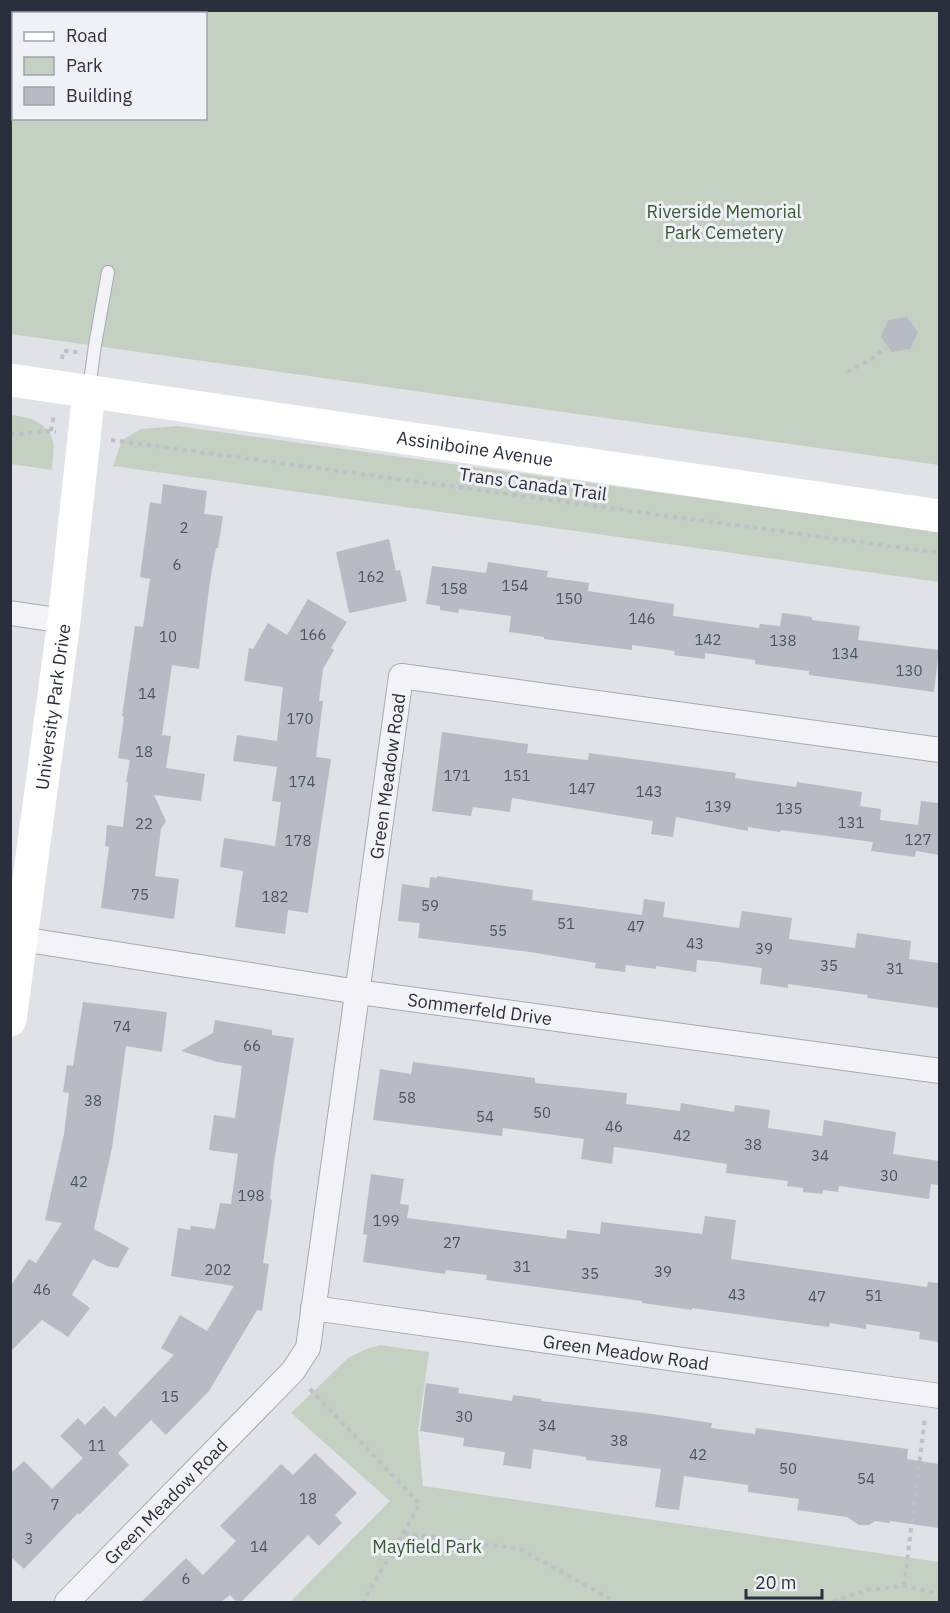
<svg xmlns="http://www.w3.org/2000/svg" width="950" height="1613" font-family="'IBM Plex Sans',sans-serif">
  <rect width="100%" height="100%" fill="#e0e2e8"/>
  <g fill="#c4d1c2" fill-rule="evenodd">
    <path d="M11 11H939V465L11 334ZM14 14H206V118H14Z"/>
    <path d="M11 415C28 417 47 421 53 441 55 449 52 461 52 470L11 464Z"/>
    <path d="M177 426 939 531V582L113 466 122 440 141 429Z"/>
    <path d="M380 1345 429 1352 418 1432 423 1486 939 1562V1602H290L390 1501 291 1413 348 1358 364 1350Z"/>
  </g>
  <g fill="#b8bbc4">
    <path d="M907 317 918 332 910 349 892 352 881 337 888 320Z"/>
    <path d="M163 484 207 491 204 514 223 516 218 548H216L210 581 199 669 172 665 162 735 171 736 166 768 205 774 201 801 154 795 166 821 161 829 155 876 179 879 174 919 101 908 109 847 105 846 107 825 123 827 128 782H126L130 760 118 758 124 717 122 716 135 626 143 627 150 579 140 577 150 502 161 504Z"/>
    <path d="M389 539 396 571 400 570 407 601 349 613 336 552Z"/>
    <path d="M488 562 548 571 547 577 589 583 588 591 674 604 673 616 759 628 760 624 780 626 782 613 812 617V620L860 626 858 640 939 650 934 692 809 675V671L755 664V660L705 653V659L674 655 675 651 632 645V650L544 639V637L509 632 511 616 459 609 458 613 440 610V606L426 604 432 566 486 573Z"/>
    <path d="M308 599 347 622 331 648 334 650 323 669 319 701H323L316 757 331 759 308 913 288 910 285 934 235 927 243 871 220 867 224 838 275 846 281 802 272 801 277 767 233 761 237 735 277 741 283 687 244 681 249 648 253 649 268 623 287 635Z"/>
    <path d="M442 732 528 744 527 753 588 760 589 753 736 773 735 778 796 787 797 782 862 792 860 806 881 809 880 820 918 825 921 801 939 803V855L916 851 915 857 871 851 873 842 781 830 780 832 748 827V831L676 817 673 837 651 834 653 821 512 798 510 812 473 807 471 816 432 811Z"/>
    <path d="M437 876 533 890 532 900 642 915 644 899 665 902 663 917 739 928 742 911 792 918 789 939 855 948 857 933 911 941 909 959 939 963V1008L867 998 868 995 788 984V988L760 984 762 968 718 962 697 960 696 972 656 966V969L626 965 625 972 595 968 596 963 530 952 418 938 420 923 398 921 402 884 429 888 430 877 437 878Z"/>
    <path d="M83 1002 167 1012 162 1052 126 1046 112 1148 94 1229 129 1248 118 1268 107 1266 93 1259 72 1295 90 1308 68 1337 42 1320 10 1352V1287L29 1259 36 1263 62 1223 45 1220 64 1134 69 1093 63 1092 67 1065 73 1066Z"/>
    <path d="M215 1020 272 1030V1035L294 1038 274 1162 270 1199 272 1200 263 1263 269 1264 262 1311 257 1310 209 1391 166 1435 151 1420 118 1453 129 1465 79 1515 78 1513 24 1569 10 1556V1474L24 1461 52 1489 83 1458 60 1436 78 1418 85 1425 104 1406 115 1417 174 1355 161 1348 180 1315 207 1331 234 1286 171 1276 178 1228 190 1230 191 1226 215 1229 220 1203 231 1204 238 1154 209 1150 214 1115 235 1118 242 1066 218 1062 181 1051 213 1033Z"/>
    <path d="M413 1062 535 1078V1083L627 1093 626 1104 680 1111 681 1103 734 1112 735 1105 770 1110 768 1128 822 1136 824 1120 896 1132 893 1154 939 1161V1185L931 1184 929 1199 839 1186 838 1192 823 1190 822 1194 803 1192V1188L787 1186 788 1181 726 1173 727 1164 650 1152 614 1147 612 1164 581 1159 584 1139 503 1128 502 1136 373 1120 380 1069 411 1074Z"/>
    <path d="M371 1174 404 1179 400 1204 409 1205 407 1218 566 1239 567 1230 600 1234 601 1222 702 1234 705 1216 736 1220 731 1259 927 1287 928 1282 939 1283V1342L919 1339 920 1332 866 1324V1329L830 1323 829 1327 692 1308V1310L642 1303V1301L486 1280 487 1275 446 1270 445 1274 363 1262 367 1235 363 1234Z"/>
    <path d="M426 1383 459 1388 458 1393 512 1401 513 1395 541 1399V1401L653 1414 712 1423 711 1428 755 1434 756 1428 908 1449 907 1459 939 1464V1528L890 1521V1523L875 1521 869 1525H859L847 1517 797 1510 799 1499 748 1492V1485L684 1476 679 1510 655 1507 661 1469 586 1460V1457L533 1449 531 1469 503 1465 505 1452 463 1446 464 1438 420 1431Z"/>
    <path d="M315 1453 357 1493 335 1515 342 1523 319 1546 308 1535 241 1602H237L230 1595 221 1602H141L186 1558 203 1575 236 1541 220 1526 281 1464 293 1475Z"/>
  </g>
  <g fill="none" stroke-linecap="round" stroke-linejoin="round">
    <g stroke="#a6a9b2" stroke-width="14">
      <path id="lane" d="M89 389 95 345 108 272"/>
    </g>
    <g stroke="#a6a9b2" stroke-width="26">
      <g id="street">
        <path d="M10 613 64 621"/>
        <path id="s1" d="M21 939 358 992 940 1071"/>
        <path id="s2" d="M313 1308 940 1396"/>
        <path id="s3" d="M67 1602 293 1371 308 1348 401 676 940 750"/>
      </g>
    </g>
    <g stroke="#bfc0c7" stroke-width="4" stroke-dasharray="4.5 4.5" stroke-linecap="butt">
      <path d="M62 359 63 351 78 352"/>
      <path d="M847 372 872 359 886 347"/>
      <path d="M51 431 54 414"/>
      <path d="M10 433C28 436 42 429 56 432"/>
      <path d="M111 440 940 553"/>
      <path d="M310 1389 420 1504 363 1602"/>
      <path d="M404 1533 520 1549 616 1602"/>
      <path d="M904 1586 925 1417"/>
      <path d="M833 1602 867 1590 904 1586 940 1594"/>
    </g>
    <use href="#lane" stroke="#f3f3f7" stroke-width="12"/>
    <use href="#street" stroke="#f3f3f7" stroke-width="24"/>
    <g stroke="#fff" stroke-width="33">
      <path id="s4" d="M10 380 940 516"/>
      <path id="s5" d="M10 1020 64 621 89 392"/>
    </g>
  </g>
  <g text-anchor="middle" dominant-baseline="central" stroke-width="6" stroke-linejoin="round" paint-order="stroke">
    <g font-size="15" fill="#4e5260">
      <text x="184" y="527">2</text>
      <text x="177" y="564">6</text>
      <text x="371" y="576">162</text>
      <text x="515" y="585">154</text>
      <text x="454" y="588">158</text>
      <text x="569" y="598">150</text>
      <text x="642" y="618">146</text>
      <text x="313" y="634">166</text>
      <text x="168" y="636">10</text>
      <text x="708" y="639">142</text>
      <text x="783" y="640">138</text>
      <text x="845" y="653">134</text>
      <text x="909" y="670">130</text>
      <text x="147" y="693">14</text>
      <text x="300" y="718">170</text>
      <text x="144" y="751">18</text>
      <text x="457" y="775">171</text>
      <text x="517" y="775">151</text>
      <text x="302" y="781">174</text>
      <text x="582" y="788">147</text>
      <text x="649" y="791">143</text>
      <text x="718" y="806">139</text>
      <text x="789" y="808">135</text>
      <text x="851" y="822">131</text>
      <text x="144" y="823">22</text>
      <text x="918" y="839">127</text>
      <text x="298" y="840">178</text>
      <text x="140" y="894">75</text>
      <text x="275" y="896">182</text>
      <text x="430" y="905">59</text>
      <text x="566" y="923">51</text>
      <text x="636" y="926">47</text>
      <text x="498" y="930">55</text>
      <text x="695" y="943">43</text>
      <text x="764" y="948">39</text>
      <text x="829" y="965">35</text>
      <text x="895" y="968">31</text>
      <text x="122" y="1026">74</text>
      <text x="252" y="1045">66</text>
      <text x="407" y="1097">58</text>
      <text x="93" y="1100">38</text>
      <text x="542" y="1112">50</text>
      <text x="485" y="1116">54</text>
      <text x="614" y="1126">46</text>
      <text x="682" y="1135">42</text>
      <text x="753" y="1144">38</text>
      <text x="820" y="1155">34</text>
      <text x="889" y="1175">30</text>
      <text x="79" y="1181">42</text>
      <text x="251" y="1195">198</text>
      <text x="386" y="1220">199</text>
      <text x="452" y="1242">27</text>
      <text x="522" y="1266">31</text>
      <text x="218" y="1269">202</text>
      <text x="663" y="1271">39</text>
      <text x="590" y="1273">35</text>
      <text x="42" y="1289">46</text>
      <text x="737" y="1294">43</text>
      <text x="874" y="1295">51</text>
      <text x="817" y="1296">47</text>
      <text x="170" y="1396">15</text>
      <text x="464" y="1416">30</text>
      <text x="547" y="1425">34</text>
      <text x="619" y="1440">38</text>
      <text x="97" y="1445">11</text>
      <text x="698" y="1454">42</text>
      <text x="788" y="1468">50</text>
      <text x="866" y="1478">54</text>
      <text x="308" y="1498">18</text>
      <text x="55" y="1504">7</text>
      <text x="29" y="1538">3</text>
      <text x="259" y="1546">14</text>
      <text x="186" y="1578">6</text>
    </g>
    <g font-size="18" fill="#3b5938" stroke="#eff1f6">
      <text x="724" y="211">Riverside Memorial<tspan x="724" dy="21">Park Cemetery</tspan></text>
      <text x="427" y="1546">Mayfield Park</text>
    </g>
    <g font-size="18" fill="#2a2f3e" stroke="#eff1f6">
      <text stroke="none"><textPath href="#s4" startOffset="470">Assiniboine Avenue</textPath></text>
      <text transform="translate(533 484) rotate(8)">Trans Canada Trail</text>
      <text stroke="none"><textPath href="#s5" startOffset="316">University Park Drive</textPath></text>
      <text stroke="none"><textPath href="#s3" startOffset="928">Green Meadow Road</textPath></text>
      <text stroke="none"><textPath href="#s1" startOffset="464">Sommerfeld Drive</textPath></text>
      <text stroke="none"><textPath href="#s2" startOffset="316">Green Meadow Road</textPath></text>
      <text stroke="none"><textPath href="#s3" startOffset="141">Green Meadow Road</textPath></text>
    </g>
  </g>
  <rect width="950" height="1613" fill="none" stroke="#2a2f3e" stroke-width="24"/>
  <rect x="12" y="12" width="195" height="108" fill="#eff1f6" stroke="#a0a3ac" stroke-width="1.5"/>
  <rect x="24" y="32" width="30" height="9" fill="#ffffff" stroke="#a0a3ac" stroke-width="1.5"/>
  <text x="66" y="42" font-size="18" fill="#2a2f3e">Road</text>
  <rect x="24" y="57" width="30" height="18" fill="#c4d1c2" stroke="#a0a3ac" stroke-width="1.5"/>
  <text x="66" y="72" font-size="18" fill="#2a2f3e">Park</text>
  <rect x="24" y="87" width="30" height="18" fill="#b8bbc4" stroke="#a0a3ac" stroke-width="1.5"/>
  <text x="66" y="102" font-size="18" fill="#2a2f3e">Building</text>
  <path d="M746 1589v9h76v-9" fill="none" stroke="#2a2f3e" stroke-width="3"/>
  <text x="755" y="1589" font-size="18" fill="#2a2f3e" stroke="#eff1f6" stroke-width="4.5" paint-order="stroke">20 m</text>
</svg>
